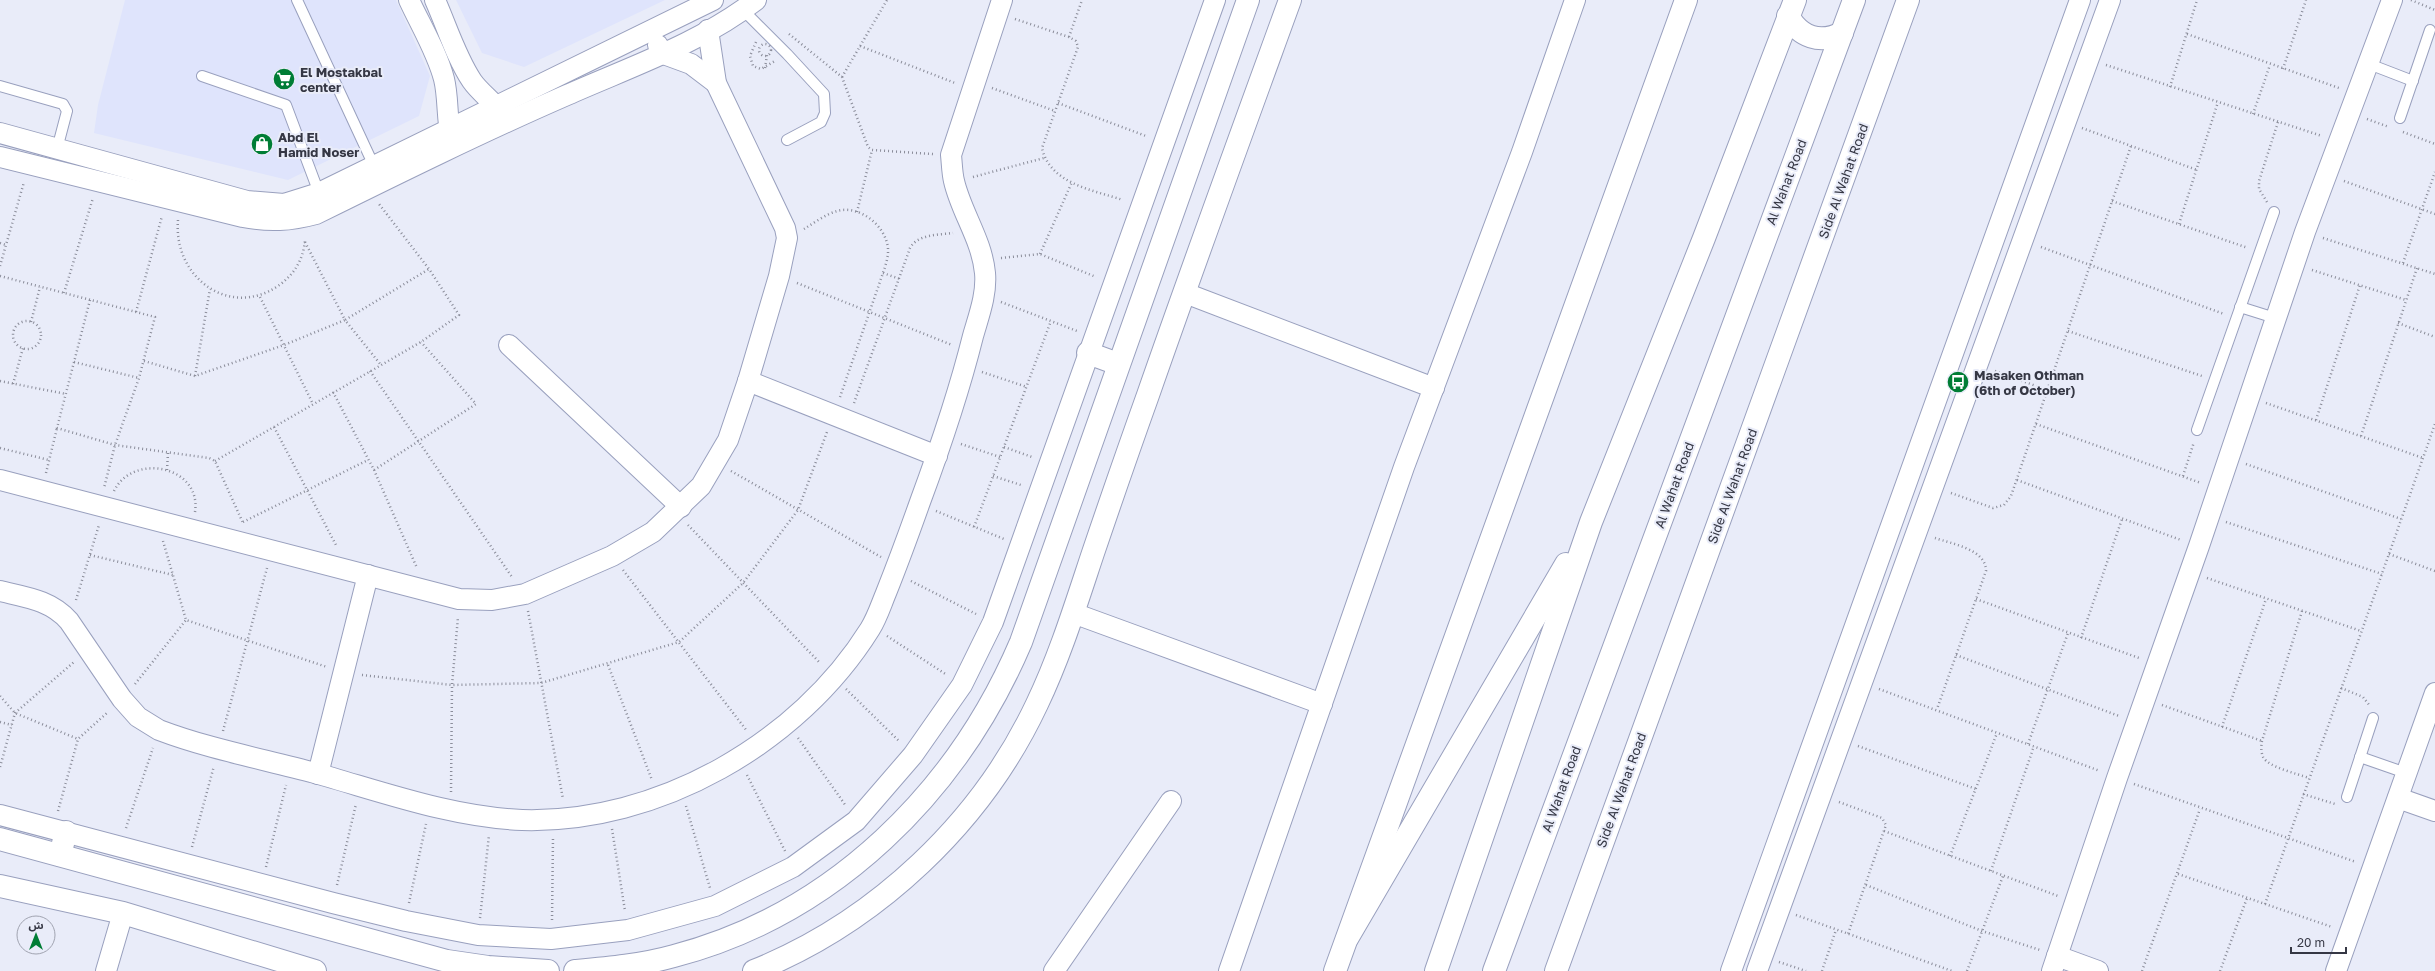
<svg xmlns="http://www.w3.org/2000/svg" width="2435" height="971" font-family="'Golos Text','Noto Sans Arabic',sans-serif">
  <rect width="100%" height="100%" fill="#e9ecf9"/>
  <g fill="#dfe4fc">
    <path d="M125 0H396L430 76 419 116 288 180 94 133 98 105Z"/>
    <path d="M456 0H665L524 67 482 53Z"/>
  </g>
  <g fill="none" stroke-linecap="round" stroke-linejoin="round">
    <g stroke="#99a0be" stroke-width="12">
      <g id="service">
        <path d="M297 0 374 166"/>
        <path d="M742 9 787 54 824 94 825 113 821 122 787 140"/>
        <path d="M2369 64 2413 81"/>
        <path d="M202 76 286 105 319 193"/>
        <path d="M0 86 63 104 67 111 57 149"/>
        <path d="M2400 118 2430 30"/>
        <path d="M2240 307 2275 318"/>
        <path d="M2197 430 2274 212"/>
        <path d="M2360 757 2406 773"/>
        <path d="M2347 797 2373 718"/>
      </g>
    </g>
    <g stroke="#99a0be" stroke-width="22">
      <g id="minor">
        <path d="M409 0C421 26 437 52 444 79 449 99 446 121 452 140"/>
        <path d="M435 0C447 27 456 57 472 81 481 94 495 102 503 116"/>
        <path d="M658 45 661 53 691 64 716 83"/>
        <path d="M0 133 247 201 284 204 319 193 713 0"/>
        <path d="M0 157 243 217C269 222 290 221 316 214 399 173 482 132 567 95 630 67 701 43 756 0"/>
        <path d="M1185 293 1434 388"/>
        <path d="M509 345 681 507"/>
        <path d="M748 381 937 456"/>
        <path d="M0 480 459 599 492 600 525 594 612 556 653 532 701 486 728 440 748 381 779 276 787 238 785 228 716 83 708 30"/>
        <path d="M0 591C25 597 51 600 69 621L122 699 138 717 159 730C209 749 263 759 315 773 383 792 451 817 522 820 658 824 799 743 870 629 877 618 881 605 886 593 898 563 909 533 920 502 940 448 959 392 973 336 979 315 987 294 985 273 982 240 961 212 954 181 952 173 952 164 951 155L1002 0"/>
        <path d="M1073 613 1322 704"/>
        <path d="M318 774 368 575"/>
        <path d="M2398 798 2435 811"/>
        <path d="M0 815 333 903 406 921 478 935 551 939 628 930 715 906 793 867 856 821 913 755 962 685 993 622 1215 0"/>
        <path d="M2057 956 2098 971"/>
        <path d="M106 971 123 913"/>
        <path d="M1054 971 1171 801"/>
        <path d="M1229 971 1404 467 1522 152 1575 0"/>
        <path d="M1731 971 2080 0"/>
        <path d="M1757 971 2110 0"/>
        <path d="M2052 971 2117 778 2199 546 2305 232 2392 0"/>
        <path d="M2336 971 2435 693"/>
      </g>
    </g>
    <g stroke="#99a0be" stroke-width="24">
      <g id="tertiary">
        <path d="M1088 353 1118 364"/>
        <path d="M0 839 447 961 488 967 548 971"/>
        <path d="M60 855 66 832"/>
        <path d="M0 886 123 913 315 971"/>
        <path d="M575 971C608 968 642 965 674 956 834 914 957 792 1021 642L1248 0"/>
        <path d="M754 971C876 922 981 823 1037 704 1060 656 1076 604 1093 553 1111 500 1129 448 1148 395 1194 263 1242 132 1290 0"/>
        <path d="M1335 971 1686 0"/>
        <path d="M1556 971 1908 0"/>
      </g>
    </g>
    <g stroke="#99a0be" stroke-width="24">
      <g id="trunk">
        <path d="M1788 16C1800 37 1820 44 1842 33"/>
        <path d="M1348 937 1566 564"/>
        <path d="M1436 971 1591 522 1704 238 1795 0"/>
        <path d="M1494 971 1854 0"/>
      </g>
    </g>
    <g stroke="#8b8d9a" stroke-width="2.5" stroke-dasharray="1 3" stroke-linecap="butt">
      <path d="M2411 0 2435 10"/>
      <path d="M1015 19 1069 37 1076 41 1078 47 1042 148C1050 184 1093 190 1123 200"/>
      <path d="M789 34 842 77 868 147 872 150 933 154"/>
      <path d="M2187 34 2339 88"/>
      <path d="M1069 37 1082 0"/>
      <path d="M756 42 750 56 753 66 761 69 775 61"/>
      <circle cx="765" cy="50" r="6"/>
      <path d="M860 46 955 83"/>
      <path d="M2106 65 2322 136"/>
      <path d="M765 68 767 55"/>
      <path d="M2283 69 2306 0"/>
      <path d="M842 77 887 0"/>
      <path d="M2170 87 2197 0"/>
      <path d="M992 88 1055 111"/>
      <path d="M1058 103 1146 136"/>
      <path d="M2253 114 2270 65"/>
      <path d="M2367 119 2389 127"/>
      <path d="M2082 128 2197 170"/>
      <path d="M2403 132 2435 144"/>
      <path d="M973 177 1044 158"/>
      <path d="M2344 181 2435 214"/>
      <path d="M2112 201 2248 248"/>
      <path d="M2267 202 2259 189V181L2278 122"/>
      <path d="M857 212 872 150"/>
      <path d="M178 220C173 277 229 319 278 286 294 275 303 260 305 241"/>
      <path d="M2179 224 2218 102"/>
      <path d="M804 229C814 223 826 214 837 211 858 205 882 223 887 243 890 253 886 264 883 273L840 397"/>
      <path d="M2323 238 2435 274"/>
      <path d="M305 242 345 320 429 269"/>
      <path d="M0 243 6 245"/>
      <path d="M2041 247 2224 314"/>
      <path d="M1040 254 1072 182"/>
      <path d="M1001 258 1040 254 1096 277"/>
      <path d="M2403 263 2435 172"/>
      <path d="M0 266 24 182"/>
      <path d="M2312 270 2406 300"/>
      <path d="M883 273 900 279"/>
      <path d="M0 276 155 317 139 378 115 445 104 488"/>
      <path d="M797 283 952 345"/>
      <path d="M64 293 93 198"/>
      <path d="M260 297 313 404"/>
      <path d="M90 300 57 428 115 445 209 458 215 461 243 523"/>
      <path d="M1001 302 1077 331"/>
      <path d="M136 312 162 216"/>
      <circle cx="27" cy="335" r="14"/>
      <path d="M31 322 40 287"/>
      <path d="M2398 323 2435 337"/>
      <path d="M2068 331 2202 376"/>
      <path d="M144 361 195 376 284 345 345 320 381 365"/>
      <path d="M74 362 139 378"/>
      <path d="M370 371 512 577"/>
      <path d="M1995 371 2047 390"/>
      <path d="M982 372 1027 387"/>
      <path d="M195 376 210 289"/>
      <path d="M0 381 66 394"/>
      <path d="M13 384 23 348"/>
      <path d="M333 392 374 470 417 568"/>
      <path d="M854 403 910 248C918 234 938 235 953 233"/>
      <path d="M2266 403 2423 458"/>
      <path d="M2316 420 2360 285"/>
      <path d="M2036 424 2201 483"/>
      <path d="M274 427 337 547"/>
      <path d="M2361 436 2417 268"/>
      <path d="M961 444 1000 457"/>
      <path d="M1004 447 1032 457"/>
      <path d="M0 448 49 460"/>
      <path d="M215 461 421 342 459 315 429 269 379 204"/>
      <path d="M2246 464 2401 519"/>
      <path d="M167 470 168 453"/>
      <path d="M374 470 476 404 421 342"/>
      <path d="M731 471 881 557"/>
      <path d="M46 473 57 428"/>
      <path d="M993 476 1021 485"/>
      <path d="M2183 476 2194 442"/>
      <path d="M2017 480 2181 540"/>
      <path d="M114 491C133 452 202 466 195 512"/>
      <path d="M1951 493 1993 508 2004 505 2011 496 2131 146"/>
      <path d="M936 511 1004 539"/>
      <path d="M243 522 368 460"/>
      <path d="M2226 522 2382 574"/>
      <path d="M688 525 820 663"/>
      <path d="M974 527 1051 321"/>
      <path d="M1935 538C1952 544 1986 549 1986 571L1937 709"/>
      <path d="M163 541 186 620 327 667"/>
      <path d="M2389 554 2435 571"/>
      <path d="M90 555 173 575"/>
      <path d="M623 570 747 731"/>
      <path d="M2207 578 2361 631"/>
      <path d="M911 581 976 614"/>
      <path d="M1976 599 2139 658"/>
      <path d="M76 600 99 525"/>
      <path d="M528 611 563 799"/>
      <path d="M2302 611 2262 741C2261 746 2261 752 2263 757 2268 767 2298 774 2309 778"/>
      <path d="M887 636 947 675"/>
      <path d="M2081 638 2122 519"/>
      <path d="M1956 655 2119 716"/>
      <path d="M608 665 652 780"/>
      <path d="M362 675 452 685 541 683 679 642 743 583 798 510 827 432"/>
      <path d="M135 684 186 620"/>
      <path d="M2341 688 2363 697 2370 706"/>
      <path d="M846 689 900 742"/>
      <path d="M1879 689 2100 771"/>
      <path d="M0 696 15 713 78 739"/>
      <path d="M2162 705 2262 741"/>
      <path d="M0 722 12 725"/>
      <path d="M2222 727 2266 599"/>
      <path d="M223 731 267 568"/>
      <path d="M798 738 846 806"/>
      <path d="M2028 744 2068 633"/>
      <path d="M1858 746 1976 789"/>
      <path d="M0 767 15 713 74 662"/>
      <path d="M747 775 785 851"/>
      <path d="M2134 784 2356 862"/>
      <path d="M451 792 452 685 458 617"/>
      <path d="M2303 794 2335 804"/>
      <path d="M1839 802 1882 818 1886 825 1848 934"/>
      <path d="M686 806 710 888"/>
      <path d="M58 811 78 739 108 712"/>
      <path d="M126 828 153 748"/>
      <path d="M612 829 625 911"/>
      <path d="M1884 831 2058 896"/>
      <path d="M192 847 214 766"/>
      <path d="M1950 856 1997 733"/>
      <path d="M266 867 286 785"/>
      <path d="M1991 871 2034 746"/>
      <path d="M2178 874 2332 927"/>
      <path d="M337 885 356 804"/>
      <path d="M1866 885 1982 931 2040 950"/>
      <path d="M409 903 426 824"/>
      <path d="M2265 904 2435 424"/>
      <path d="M1796 915 1952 971"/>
      <path d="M480 918 489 835"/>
      <path d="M552 920 553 837"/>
      <path d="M1779 962 1806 971"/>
      <path d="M1822 971 1836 930"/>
      <path d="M1967 971 2003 876"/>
      <path d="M2142 971 2200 809"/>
      <path d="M2220 971 2247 898"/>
    </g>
    <use href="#service" stroke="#fff" stroke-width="10"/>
    <use href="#minor" stroke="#fff" stroke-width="20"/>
    <use href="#tertiary" stroke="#fff" stroke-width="22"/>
    <use href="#trunk" stroke="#fff" stroke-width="22"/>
  </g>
  <defs>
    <g id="supermarket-disc" transform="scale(1.15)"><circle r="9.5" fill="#007d35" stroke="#e9ecf9"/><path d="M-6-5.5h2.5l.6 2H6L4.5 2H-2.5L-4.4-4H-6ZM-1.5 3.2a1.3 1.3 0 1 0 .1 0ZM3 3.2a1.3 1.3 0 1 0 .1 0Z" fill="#fff"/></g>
    <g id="shop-disc" transform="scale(1.15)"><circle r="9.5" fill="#007d35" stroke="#e9ecf9"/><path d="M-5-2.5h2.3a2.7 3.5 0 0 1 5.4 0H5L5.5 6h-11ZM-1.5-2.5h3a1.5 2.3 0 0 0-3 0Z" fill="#fff"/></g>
    <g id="bus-disc" transform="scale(1.15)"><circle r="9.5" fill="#007d35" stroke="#e9ecf9"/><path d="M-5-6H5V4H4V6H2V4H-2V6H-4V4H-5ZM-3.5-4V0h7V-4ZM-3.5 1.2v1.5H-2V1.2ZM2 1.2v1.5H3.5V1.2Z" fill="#fff"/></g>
  </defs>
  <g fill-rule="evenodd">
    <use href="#supermarket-disc" x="284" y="79"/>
    <use href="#shop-disc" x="262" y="144"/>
    <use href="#bus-disc" x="1958" y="382"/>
  </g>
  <g text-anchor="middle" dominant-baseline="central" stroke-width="4" stroke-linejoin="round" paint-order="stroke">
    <g font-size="13" font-weight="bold" fill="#353744" stroke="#e9ecf9" text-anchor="start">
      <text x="300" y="72">El Mostakbal<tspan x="300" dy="15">center</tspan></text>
      <text x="278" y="137">Abd El<tspan x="278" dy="15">Hamid Noser</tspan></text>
      <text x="1974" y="375">Masaken Othman<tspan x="1974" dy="15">(6th of October)</tspan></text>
    </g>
    <g font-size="13" fill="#353744" stroke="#e9ecf9">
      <text transform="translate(1843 181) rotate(-70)">Side Al Wahat Road</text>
      <text transform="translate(1786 182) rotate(-69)">Al Wahat Road</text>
      <text transform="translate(1674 485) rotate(-70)">Al Wahat Road</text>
      <text transform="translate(1732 486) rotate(-70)">Side Al Wahat Road</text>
      <text transform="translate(1561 789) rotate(-70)">Al Wahat Road</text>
      <text transform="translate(1621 790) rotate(-70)">Side Al Wahat Road</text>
    </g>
  </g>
  <g transform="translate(36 935)"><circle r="19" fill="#e9ecf9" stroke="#a1a4b1"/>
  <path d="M0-3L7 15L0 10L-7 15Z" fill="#007d35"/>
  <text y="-6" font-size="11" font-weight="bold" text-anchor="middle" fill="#353744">ش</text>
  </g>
  <path d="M2291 947v6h55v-6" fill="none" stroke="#353744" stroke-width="2"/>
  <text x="2297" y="947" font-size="12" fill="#353744" stroke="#e9ecf9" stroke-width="3" paint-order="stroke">20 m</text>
</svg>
